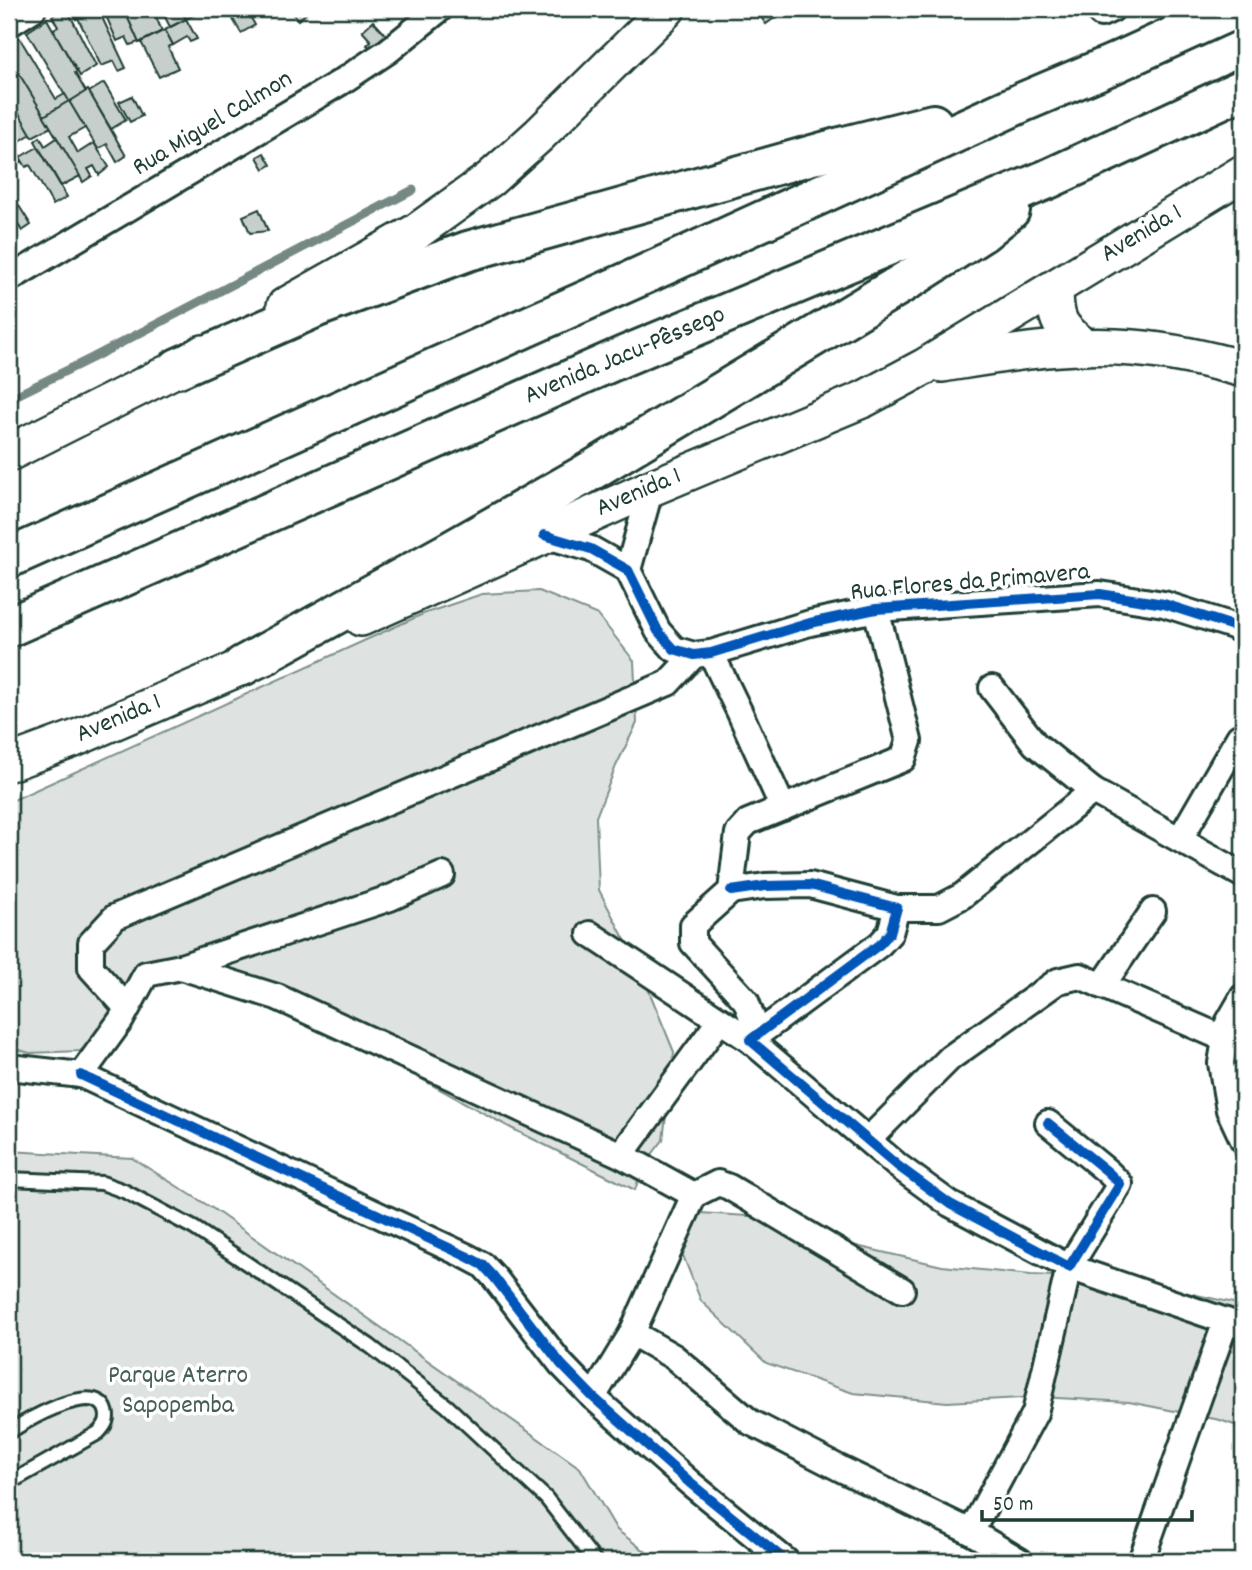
<svg xmlns="http://www.w3.org/2000/svg" width="1252" height="1570" font-family="Dekko,sans-serif">
  <rect width="100%" height="100%" fill="#fff"/>
  <filter id="ink" filterUnits="userSpaceOnUse"><feTurbulence type="fractalNoise" baseFrequency=".0143" numOctaves="2"/><feDisplacementMap in="SourceGraphic" scale="14" xChannelSelector="R" yChannelSelector="G"/><feConvolveMatrix kernelMatrix="1 2 1 2 8 2 1 2 1" color-interpolation-filters="sRGB"/></filter>
  <g filter="url(#ink)">
    <g fill="#dee3e2" stroke="#7e908b" stroke-width="2">
      <path d="M539 591 598 615 634 661 637 723 616 766 596 817 599 890 640 969 674 1052 663 1140 643 1166 635 1190 511 1128 430 1084 349 1035 268 992 146 974 121 1020 80 1051 30 1053 9 1047V802L423 614 482 594Z"/>
      <path d="M9 1151 132 1158 212 1208 580 1468 617 1530 658 1561H9Z"/>
      <path d="M684 1212 764 1217 852 1245 942 1266 1031 1275 1123 1279 1243 1305V1428L1220 1420 1129 1402 1039 1397 947 1402 853 1393 766 1363 701 1301 675 1235Z"/>
    </g>
    <g fill="none" stroke-linecap="round" stroke-linejoin="round">
      <path stroke="#758883" stroke-width="9" d="M9 399 92 358 413 190"/>
    </g>
    <g fill="#c7cfcc" stroke="#1f3d34" stroke-width="2">
      <path d="M63 9H67L96 66 80 76 53 30 58 27 52 16Z"/>
      <path d="M72 9H98L126 68 119 71 114 61 101 66 78 18 76 19Z"/>
      <path d="M103 9H124L139 42 130 45 126 37 117 41Z"/>
      <path d="M124 9H144L147 15 154 12 162 31 139 43Z"/>
      <path d="M161 9H181L186 19 170 27Z"/>
      <path d="M181 9H206L186 19Z"/>
      <path d="M227 9H246L255 25 241 33Z"/>
      <path d="M289 9H304L307 13 298 20Z"/>
      <path d="M755 9H777L780 14 766 24Z"/>
      <path d="M47 19 77 72 75 73 86 92 69 102 27 32Z"/>
      <path d="M186 19 197 39 190 42 187 37 173 45 165 30Z"/>
      <path d="M373 21 387 36 372 49 367 45 371 41 362 31Z"/>
      <path d="M165 30 173 45 168 47 178 68 159 77 141 42Z"/>
      <path d="M19 37 56 99 65 94 69 101 44 116 9 57V44Z"/>
      <path d="M9 57 51 127 32 137 9 96Z"/>
      <path d="M104 83 126 120 111 129 89 92Z"/>
      <path d="M88 90 126 156 117 162 107 144 98 149 69 102Z"/>
      <path d="M9 96 31 134 18 142 15 136 12 137 9 132Z"/>
      <path d="M132 96 142 116 130 122 119 102Z"/>
      <path d="M69 101 85 128 69 137 78 153 94 143 109 167 99 175 94 166 88 169 92 176 83 182 44 116Z"/>
      <path d="M40 137 45 146 57 138 80 176 61 186 35 141Z"/>
      <path d="M9 139 23 161 9 170Z"/>
      <path d="M38 147 67 197 53 205 30 165 26 167 20 157Z"/>
      <path d="M264 153 271 165 264 169 257 157Z"/>
      <path d="M9 190 31 225 22 231 17 223 9 228Z"/>
      <path d="M259 209 268 231 250 233 243 216Z"/>
    </g>
    <g fill="none" stroke-linecap="round" stroke-linejoin="round">
      <g stroke="#1f3d34" stroke-width="18">
        <g id="service">
          <path d="M9 1179 102 1183 124 1191 194 1228 370 1346 447 1406 546 1498 595 1561"/>
          <path d="M9 1432C26 1421 91 1382 105 1408 110 1419 105 1426 98 1433L9 1483"/>
        </g>
      </g>
      <g stroke="#1f3d34" stroke-width="30">
        <g id="minor">
          <path d="M1101 14 1112 9"/>
          <path d="M9 24 33 9"/>
          <path d="M9 279 341 82 388 51 440 9"/>
          <path d="M544 535 591 549 628 570 658 631 674 649 694 655 711 653 810 623 876 609 1100 594 1164 604 1233 626 1243 632"/>
          <path d="M628 570 651 488"/>
          <path d="M711 653 740 713 783 808"/>
          <path d="M992 688 1035 744 1093 791 1243 875"/>
          <path d="M1180 839 1239 737"/>
          <path d="M731 891 765 886 810 885 897 908 890 933 880 944 750 1040 898 1166 950 1204 1069 1267 1120 1184 1108 1172 1048 1123"/>
          <path d="M897 908H939L962 896 1093 791"/>
          <path d="M590 934 750 1040 754 1023 746 1001 693 943V925L731 891 738 833 748 822 903 759 909 741 876 609"/>
          <path d="M181 967 390 898 442 875"/>
          <path d="M1102 986 1153 911"/>
          <path d="M1243 997 1228 1023 1221 1063 1229 1110 1243 1140"/>
          <path d="M127 1008 91 968V943L115 917 668 683 694 655"/>
          <path d="M9 1067 81 1075 121 1020 146 974 181 967 277 997 621 1155 694 1195"/>
          <path d="M81 1075 466 1256 483 1265 494 1277 561 1364 593 1397 690 1483 786 1561"/>
          <path d="M868 1140 950 1058 1058 981 1080 976 1225 1039"/>
          <path d="M621 1155 720 1020"/>
          <path d="M902 1290 729 1187 718 1183 694 1195 632 1333 674 1357 750 1422 841 1469 971 1532 1020 1561"/>
          <path d="M593 1397 632 1333"/>
          <path d="M971 1532 1035 1413 1069 1267 1226 1321"/>
          <path d="M1141 1561 1226 1321 1243 1327"/>
        </g>
      </g>
      <g stroke="#1f3d34" stroke-width="40">
        <g id="secondary">
          <path d="M1055 288C1055 321 1059 327 1085 347"/>
          <path d="M285 306 416 232 490 179 539 135 667 9"/>
          <path d="M942 364C1005 354 1070 342 1133 348 1170 351 1208 359 1243 369"/>
          <path d="M9 453 178 368 203 353"/>
          <path d="M361 618 651 488 864 399 924 367 1243 173"/>
          <path d="M9 763 74 739 267 656"/>
        </g>
      </g>
      <g stroke="#1f3d34" stroke-width="44">
        <g id="trunk">
          <path d="M178 368 317 307 468 251 841 147 933 124"/>
          <path d="M9 558 641 276 1023 102 1113 64 1234 9"/>
          <path d="M9 627 624 356 1048 179 1243 89"/>
          <path d="M242 666 447 553 584 475 916 275 983 232 1010 210"/>
        </g>
      </g>
      <use href="#service" stroke="#fff" stroke-width="12"/>
      <use href="#minor" stroke="#fff" stroke-width="24"/>
      <use href="#secondary" stroke="#fff" stroke-width="35"/>
      <use href="#trunk" stroke="#fff" stroke-width="38"/>
      <g stroke="#fff" stroke-width="15">
        <g id="cycleway">
          <path d="M544 535 591 549 628 570 658 631 674 649 694 655 711 653 810 623 876 609 1100 594 1164 604 1233 626 1243 632"/>
          <path d="M731 891 765 886 810 885 897 908 890 933 880 944 750 1040 898 1166 950 1204 1069 1267 1120 1184 1108 1172 1048 1123"/>
          <path d="M81 1075 466 1256 483 1265 494 1277 561 1364 593 1397 690 1483 786 1561"/>
        </g>
      </g>
      <use href="#cycleway" stroke="#0057b8" stroke-width="10"/>
    </g>
  </g>
  <g text-anchor="middle" dominant-baseline="central" stroke-width="7" stroke-linejoin="round" paint-order="stroke">
    <g font-size="26" fill="#1f3d34" stroke="#fff">
      <text transform="translate(213 124) rotate(-31)">Rua Miguel Calmon</text>
      <text transform="translate(1142 234) rotate(-31)">Avenida 1</text>
      <text transform="translate(625 356) rotate(-23)">Avenida Jacu-Pêssego</text>
      <text transform="translate(639 493) rotate(-23)">Avenida 1</text>
      <text transform="translate(970 583) rotate(-5)">Rua Flores da Primavera</text>
      <text transform="translate(119 719) rotate(-23)">Avenida 1</text>
    </g>
    <g font-size="26" fill="#455e57" stroke="#fff">
      <text x="178" y="1376">Parque Aterro<tspan x="178" dy="30">Sapopemba</tspan></text>
    </g>
  </g>
  <rect width="1252" height="1570" fill="none" stroke="#fff" stroke-width="35"/>
  <rect x="18" y="18" width="1217" height="1535" fill="none" stroke="#1f3d34" stroke-width="2.5" filter="url(#ink)"/>
  <path d="M982 1510v10h210v-10" fill="none" stroke="#1f3d34" stroke-width="3.5"/>
  <text x="993" y="1510" font-size="21" fill="#1f3d34" stroke="#ffffff" stroke-width="5" paint-order="stroke">50 m</text>
</svg>
